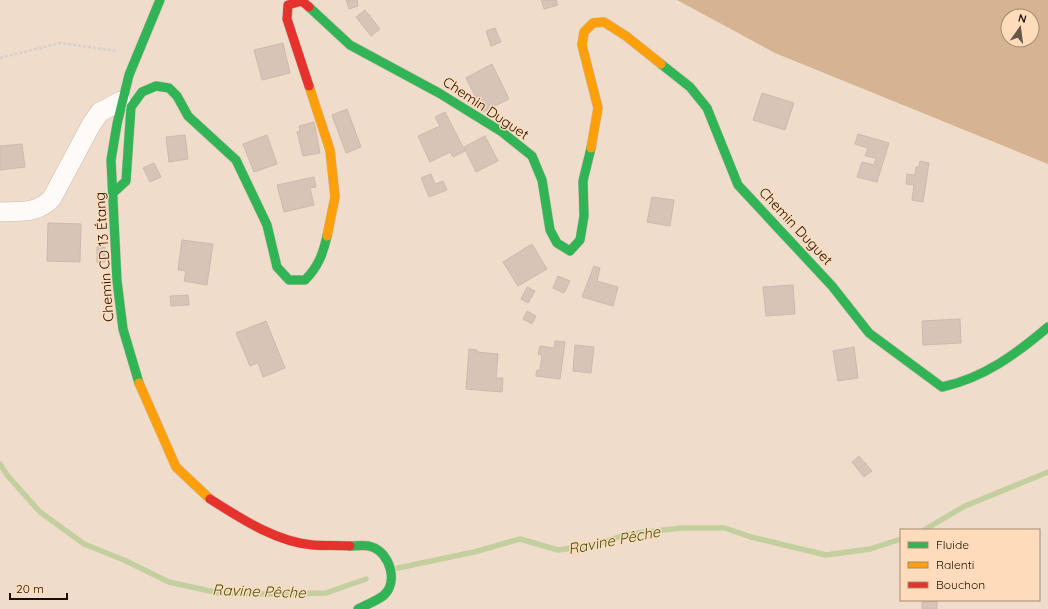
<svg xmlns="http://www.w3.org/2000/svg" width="1048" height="609" font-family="Quicksand,sans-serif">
  <rect width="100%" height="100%" fill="#efdcca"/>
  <path fill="#d6b491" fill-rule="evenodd" d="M677 0H1048V164L775 53ZM1008 16H1032V40H1008Z"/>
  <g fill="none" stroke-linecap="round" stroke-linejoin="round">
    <g stroke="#c4cfa0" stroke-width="5.5">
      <path d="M0 464 7 475 40 512 84 544 124 560 169 582 219 593 269 594 326 593 366 579"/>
      <path d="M924 530 965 506 1048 472"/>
      <path d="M398 568 474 552 520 539 558 550 594 545 628 534 682 528H725L751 537 826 555 870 549 901 539"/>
    </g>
  </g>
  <g fill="#d7c4b7" stroke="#ccbaad">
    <path d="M346 0H357L358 6 349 9Z"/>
    <path d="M541 0H556L558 5 544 9Z"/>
    <path d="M365 10 380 29 371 36 356 17Z"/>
    <path d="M495 28 501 42 491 46 486 31Z"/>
    <path d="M283 43 290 73 262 80 254 50Z"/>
    <path d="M492 64 509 99 483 112 466 78Z"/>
    <path d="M762 93 794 103 785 130 753 120Z"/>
    <path d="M347 109 361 147 346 153 332 115Z"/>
    <path d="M445 112 465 151 453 157 450 152 430 162 418 136 440 126 435 117Z"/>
    <path d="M314 122 320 153 303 156 297 132 300 131 299 126Z"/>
    <path d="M858 134 889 143 877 182 857 177 862 162 874 165 876 158 865 156 868 148 855 144Z"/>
    <path d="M185 135 188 159 169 162 166 137Z"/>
    <path d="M267 135 277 164 254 172 243 144Z"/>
    <path d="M485 136 498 161 476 172 464 147Z"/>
    <path d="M22 144 25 167 0 170V146Z"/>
    <path d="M920 161 929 163 923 202 912 200 914 185 906 184 907 174 915 175 916 167H919Z"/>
    <path d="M154 163 161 177 150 182 143 168Z"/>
    <path d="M431 174 435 184 443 181 447 190 429 197 421 178Z"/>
    <path d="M314 177 316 187 310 188 314 205 284 212 277 185Z"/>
    <path d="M652 197 674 200 670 226 647 222Z"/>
    <path d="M48 223 81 224 80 262 47 261Z"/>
    <path d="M182 240 213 244 207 285 184 281 186 271 178 270Z"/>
    <path d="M532 244 547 269 518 286 503 262Z"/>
    <rect x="97" y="247" width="8" height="15"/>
    <path d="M594 266 600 268 597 281 618 287 613 306 582 297Z"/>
    <path d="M558 276 570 281 564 293 553 288Z"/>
    <path d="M793 285 795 314 766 316 763 287Z"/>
    <path d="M527 287 535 291 528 303 521 299Z"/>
    <path d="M188 295 189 305 171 306 170 296Z"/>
    <path d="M527 311 536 316 532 324 523 319Z"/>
    <path d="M960 319 961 343 923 345 922 321Z"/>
    <path d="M266 321 285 368 263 377 258 363 250 366 236 333Z"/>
    <path d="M555 341 565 342 560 379 536 376 537 370H540L542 355 538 354 540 346 554 348Z"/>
    <path d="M575 345 594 347 591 373 573 371Z"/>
    <path d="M854 347 858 378 838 381 833 351Z"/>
    <path d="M469 349 477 350V352L498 354 496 378H503L502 392 466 389Z"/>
    <path d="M859 456 872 471 864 477 852 462Z"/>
    <path d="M937 601V609H922V602Z"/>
  </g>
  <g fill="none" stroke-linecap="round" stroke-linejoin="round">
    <g stroke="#c9baaa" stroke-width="20">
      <path id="street" d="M0 212C19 211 38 214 52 198L91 125 100 112 121 101"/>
    </g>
    <g stroke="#c9baaa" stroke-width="10">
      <g id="fast">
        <path d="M309 7 350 45 439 93 502 132 532 156 542 180 550 230 557 243 570 251 580 240 584 216 583 181 591 148"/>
        <path d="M661 64 690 87 707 108 738 185 832 286 869 333 942 387C984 378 1016 354 1048 327"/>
        <path d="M113 193 126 181 131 107 142 92 156 86 169 88 177 96 188 116 236 160 267 225 277 267 289 280H305C318 267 323 254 327 236"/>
        <path d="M139 383 123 329 117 281 111 160 117 124 129 75 160 0"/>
        <path d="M350 546C357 546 366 544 372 547 390 553 399 583 383 596 376 601 366 605 358 609"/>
      </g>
    </g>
    <g stroke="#c9baaa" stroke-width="10">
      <g id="slow">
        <path d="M309 86 330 150 335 197 327 236"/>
        <path d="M591 148 598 108 582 45 584 32 593 23 604 22 626 36 661 64"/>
        <path d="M139 383 176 467 210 499"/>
      </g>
    </g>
    <g stroke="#c9baaa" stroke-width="10">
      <g id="jam">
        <path d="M309 7 302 1 288 5 287 19 309 86"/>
        <path d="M210 499C240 518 276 542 313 545 325 546 338 545 350 546"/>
      </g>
    </g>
    <path stroke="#d7d1cc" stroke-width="2.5" stroke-dasharray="3 2" stroke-linecap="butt" d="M0 58 60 43 117 51"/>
    <use href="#street" stroke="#fdfaf7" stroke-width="19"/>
    <use href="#fast" stroke="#30b455" stroke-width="9"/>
    <use href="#slow" stroke="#ff9f0a" stroke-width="9"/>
    <use href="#jam" stroke="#e5322d" stroke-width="9"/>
  </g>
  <g text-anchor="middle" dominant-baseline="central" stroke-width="3" stroke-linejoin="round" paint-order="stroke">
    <g font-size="14" fill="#1c0e01" stroke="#fedcbb">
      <text transform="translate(486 108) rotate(34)">Chemin Duguet</text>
      <text transform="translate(796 226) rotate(47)">Chemin Duguet</text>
      <text transform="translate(104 257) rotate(-94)">Chemin CD 13 Étang</text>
    </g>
    <g font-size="15" font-style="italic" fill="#3c5212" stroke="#fedcbb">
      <text transform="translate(614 540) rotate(-11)">Ravine Pêche</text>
      <text transform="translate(259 591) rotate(2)">Ravine Pêche</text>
    </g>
  </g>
  <rect x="900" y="529" width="140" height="72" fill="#fedcbb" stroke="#a48a71"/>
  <rect x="908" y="542" width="20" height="6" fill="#30b455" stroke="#a48a71"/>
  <text x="936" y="549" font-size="12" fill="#1c0e01">Fluide</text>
  <rect x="908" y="562" width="20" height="6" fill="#ff9f0a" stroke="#a48a71"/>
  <text x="936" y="569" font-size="12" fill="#1c0e01">Ralenti</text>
  <rect x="908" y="582" width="20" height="6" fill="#e5322d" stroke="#a48a71"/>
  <text x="936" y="589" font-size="12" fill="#1c0e01">Bouchon</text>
  <g transform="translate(1020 28) rotate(14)"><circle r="19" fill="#fedcbb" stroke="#a48a71"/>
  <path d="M0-3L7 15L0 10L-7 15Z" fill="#665647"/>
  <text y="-6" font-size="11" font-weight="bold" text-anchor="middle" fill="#1c0e01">N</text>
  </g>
  <path d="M10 593v6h57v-6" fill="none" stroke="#1c0e01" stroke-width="2"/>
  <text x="16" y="593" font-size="12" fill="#1c0e01" stroke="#fedcbb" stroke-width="3" paint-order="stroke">20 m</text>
</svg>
